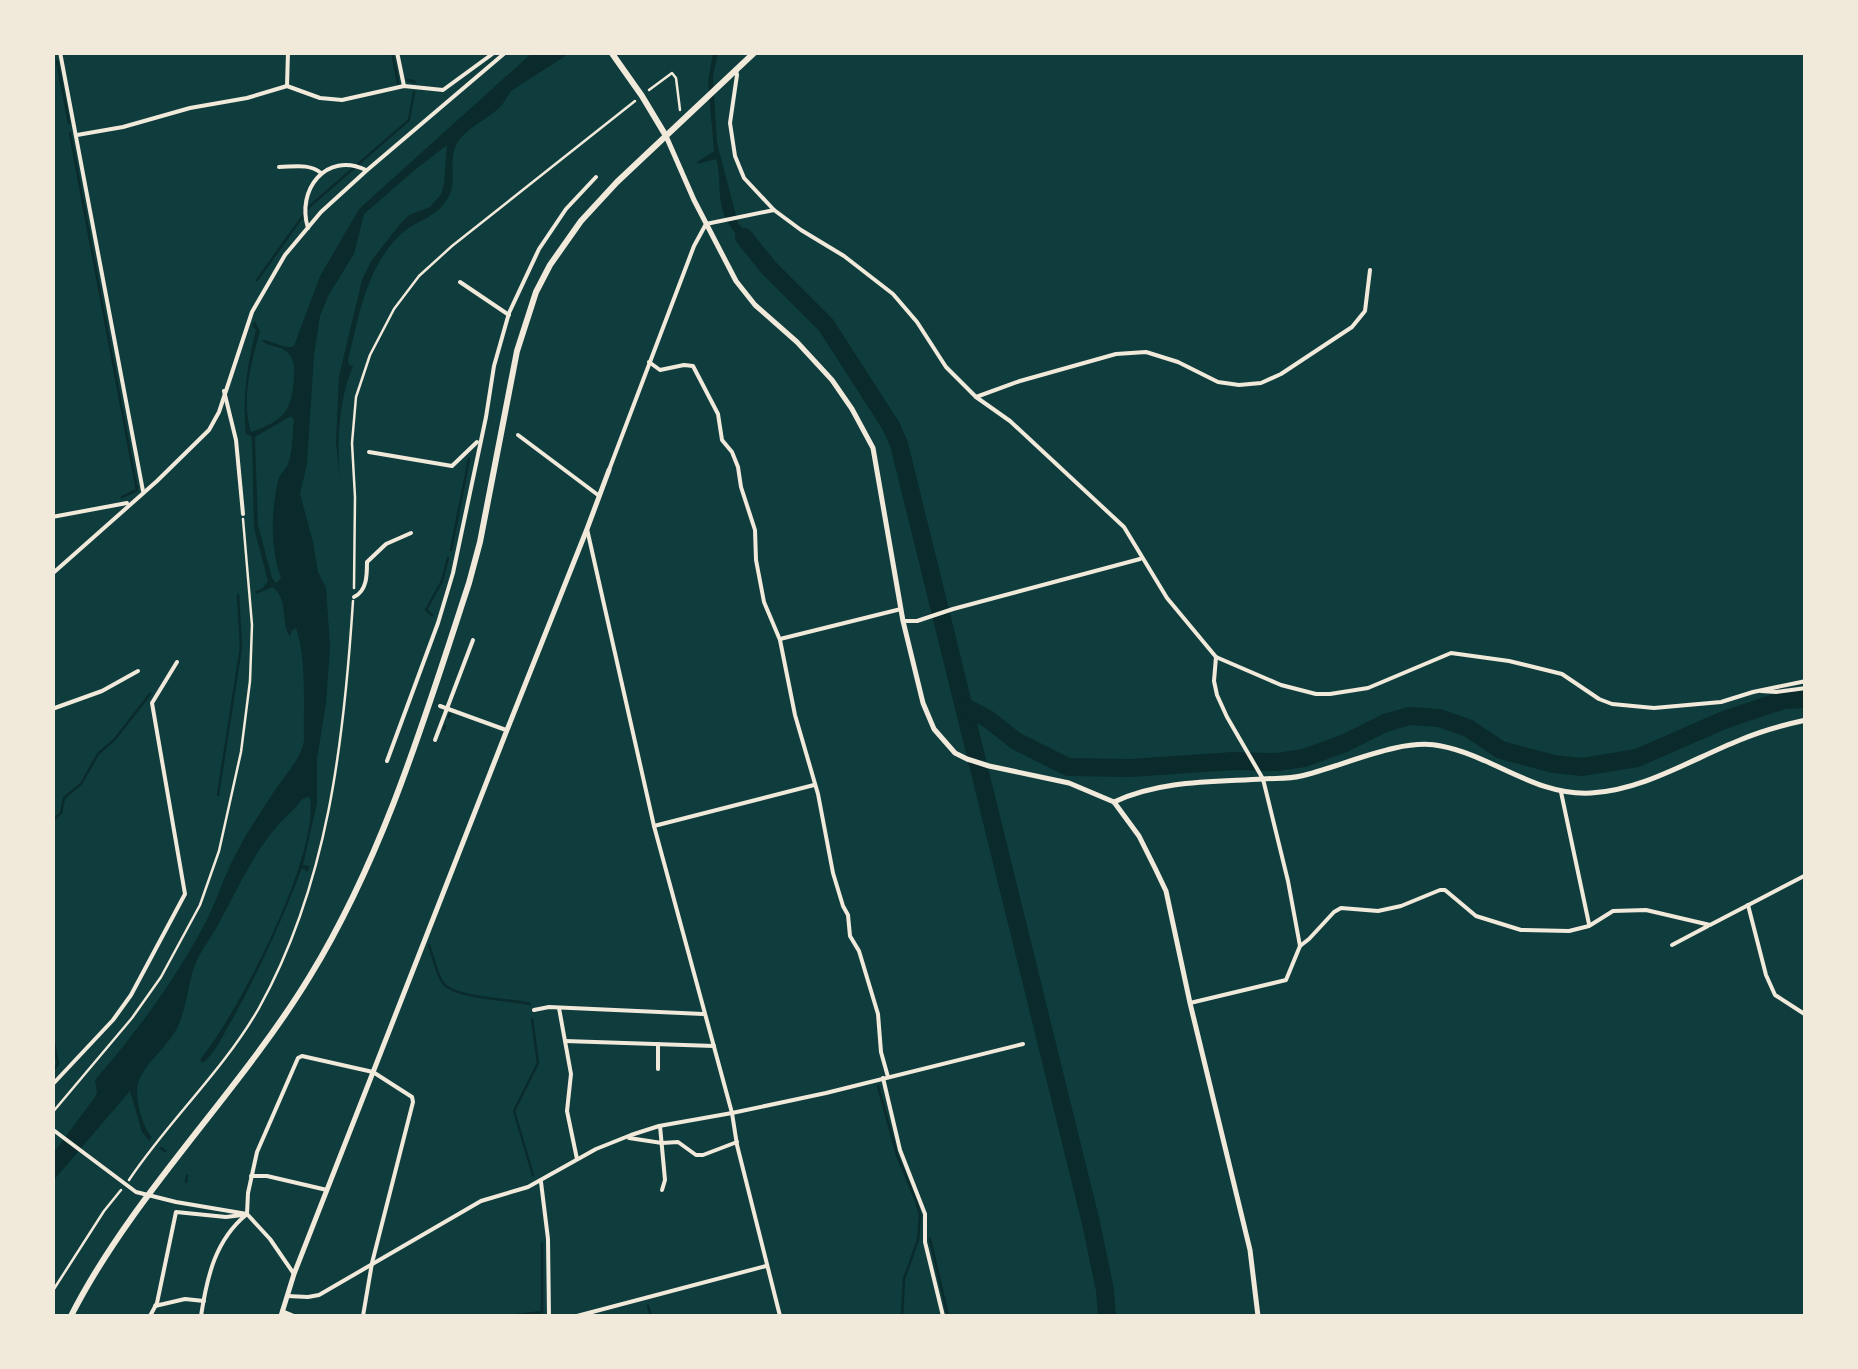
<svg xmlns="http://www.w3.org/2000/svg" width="1858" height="1369" font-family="'Source Sans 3',sans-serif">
  <rect width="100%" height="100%" fill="#0f3d3e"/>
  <g fill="#0a2a2b" fill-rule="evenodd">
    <path d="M532 53H570L514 89C507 94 506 101 500 107 487 120 462 129 455 148 449 163 456 181 450 194 439 219 413 220 397 238 365 272 359 317 348 360L349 365 353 366C338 402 337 442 340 480L336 443 339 376 362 280 371 261 401 223 409 215 430 207 441 194 444 183 447 145 416 169 364 214 354 254 328 296 320 316 314 355 307 464 300 494 313 542 318 572 326 588 330 646 326 704 317 759V803L303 865 310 866 308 872 302 868C282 920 260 969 233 1018 224 1033 216 1052 203 1063L200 1060 202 1057C240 1009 319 857 310 797 299 798 301 803 293 810 258 841 240 885 218 925 212 936 204 946 198 958 188 978 188 1003 179 1024 170 1045 147 1061 139 1080 133 1094 142 1127 152 1137L149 1141 142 1132 130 1091 53 1181 52 1155 95 1097 97 1092 95 1080C136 1033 172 984 202 929 216 905 223 877 237 852 247 832 261 812 273 793 284 776 300 761 304 741 303 708 307 658 296 628L292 630 290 637C280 621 289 601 273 587L256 594 255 591 262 589 268 581 254 528 252 439 251 436 246 434C242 398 247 366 256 330L252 326 255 321 260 332C251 362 241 401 251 432 284 421 293 410 294 375 295 368 294 359 288 353 281 345 269 348 261 340 273 340 284 350 294 346L320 276 359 209ZM291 416 294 420C292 433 293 448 289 461 287 470 280 472 278 481 271 512 270 548 281 578L276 583 272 578 258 525 255 437Z"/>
    <path d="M713 53H718L713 76 717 143 738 223 759 251 756 255C743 241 727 228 722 208 718 192 721 176 716 159L698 164 697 162 714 151 708 82Z"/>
  </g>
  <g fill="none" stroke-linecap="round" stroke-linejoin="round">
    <g stroke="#0a2a2b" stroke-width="2.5">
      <path d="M392 52 398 83"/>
      <path d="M57 61 69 123"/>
      <path d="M408 80 415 82"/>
      <path d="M70 133 137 490 122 497"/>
      <path d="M257 280 310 206 409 120 414 92"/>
      <path d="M451 550 469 459"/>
      <path d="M432 615 426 610 442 581 448 558"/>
      <path d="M449 717 450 714"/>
      <path d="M444 729 445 726"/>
      <path d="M218 795 241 647 238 595"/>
      <path d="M52 821 61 813 64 798 81 784 98 754 115 739 150 694"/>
      <path d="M429 945C433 956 436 973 443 983 455 999 511 999 530 1004"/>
      <path d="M532 1019 538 1063 514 1111 533 1175"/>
      <path d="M52 1032 58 1064 52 1071"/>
      <path d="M878 1086 897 1155 916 1201 920 1215 918 1240 904 1279 902 1316"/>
      <path d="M161 1148 165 1151"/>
      <path d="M186 1182 187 1176"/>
      <path d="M930 1239 948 1316"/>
      <path d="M648 1306 651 1316"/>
      <path d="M507 1316 542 1312V1243"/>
    </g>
    <g stroke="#0a2a2b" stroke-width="18">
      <path d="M744 237 769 268 826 325 891 426 899 444 1091 1223 1105 1290 1107 1316"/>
      <path d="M965 707 988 719 1016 741 1068 767 1130 768 1233 761 1277 762 1304 758 1345 743 1385 723 1410 716 1439 718 1468 728 1501 750 1554 764 1582 767 1637 758 1724 720 1784 700 1806 699"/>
    </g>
    <g stroke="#f1e9da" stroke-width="2.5">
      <path d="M649 90 672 73 676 78 680 110"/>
      <path d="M354 588 355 497 352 443 356 397 370 355 394 309 419 276 452 246 635 101"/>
      <path d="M52 1113 132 1018 161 977 200 905 219 851 241 752 250 681 252 625 243 519"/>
      <path d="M129 1180C169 1120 223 1071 259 1008 328 884 344 741 353 601"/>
      <path d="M52 1292 104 1211 121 1190"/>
    </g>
    <g stroke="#f1e9da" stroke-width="4">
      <path d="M60 52 143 491"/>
      <path d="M397 52 404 86"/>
      <path d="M736 70 737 75 730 123 735 156 744 178 774 210 801 230 844 256 893 294 917 322 946 367 976 397 1010 421 1124 527 1167 598 1216 657 1281 685 1316 694H1330L1368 688 1451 653 1509 661 1562 674 1599 699 1612 704 1654 708 1721 702 1753 692 1806 681"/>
      <path d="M287 86 288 52"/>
      <path d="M77 135 123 127 190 108 247 98 287 86 320 98 342 100 404 86 443 90 495 52"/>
      <path d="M279 167C293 167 309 163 321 173"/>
      <path d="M308 228C296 190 326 151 366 170"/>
      <path d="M460 282 509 315"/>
      <path d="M649 362 660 370 684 365 693 366 718 414 722 440 732 452 738 467 741 487 755 530 756 560 764 602 780 640 795 715 818 794 833 873 843 906 848 915 850 936 859 951 878 1014 881 1052 888 1077"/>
      <path d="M224 391 236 440 243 514"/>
      <path d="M976 397 1020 381 1116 354 1146 352 1178 362 1218 382 1239 385 1261 383 1281 374 1352 327 1365 311 1370 270"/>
      <path d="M518 435 598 495"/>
      <path d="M369 452 452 466 477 442"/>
      <path d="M609 470 694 246 706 224 774 210"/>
      <path d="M52 517 127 503"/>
      <path d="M587 529 654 826 732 1113 737 1145 780 1316"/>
      <path d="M52 574 157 481 209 430 219 412 252 312 285 255 321 212 366 171 506 52"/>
      <path d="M354 597C367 591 367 575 367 562L386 544 411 533"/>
      <path d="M903 621H917L953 609 1140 559"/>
      <path d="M780 639 901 609"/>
      <path d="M1216 657 1214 681 1217 695 1227 717 1263 779 1288 881 1300 946"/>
      <path d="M1761 691 1776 692 1806 688"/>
      <path d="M440 706 506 730"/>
      <path d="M52 709 102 691 138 671"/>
      <path d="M435 740 473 640"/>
      <path d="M387 761 438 623 453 573 486 417 494 366 509 313 539 249 566 209 596 177"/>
      <path d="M1561 792 1589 924"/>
      <path d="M654 826 814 785"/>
      <path d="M1748 905 1766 975 1775 995 1806 1015"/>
      <path d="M1672 945 1708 926"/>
      <path d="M1190 1003 1286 980 1300 946 1309 939 1334 912 1341 908 1378 911 1401 906 1440 890H1445L1476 916 1521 930 1569 931 1589 926 1613 911 1646 910 1710 925 1806 875"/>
      <path d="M559 1008 571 1074 567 1111 577 1159"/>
      <path d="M534 1010 549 1007 703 1014"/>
      <path d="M565 1041 714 1046"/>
      <path d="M658 1044V1069"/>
      <path d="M883 1078 900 1150 925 1214V1242L943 1316"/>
      <path d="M52 1085 113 1020 131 995 185 894 152 703 177 662"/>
      <path d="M660 1126 665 1180 662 1190"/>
      <path d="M52 1129 136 1192 176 1202 247 1214 270 1239 294 1274"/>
      <path d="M629 1138 662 1143 678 1142 696 1155H703L737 1142"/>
      <path d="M251 1176H267L327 1190"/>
      <path d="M541 1182 548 1239 549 1316"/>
      <path d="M287 1296 308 1297 319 1295 481 1201 528 1187 596 1149 631 1135 659 1126 732 1113 826 1093 1023 1044"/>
      <path d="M155 1306 185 1299 204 1301"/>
      <path d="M282 1311 294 1316"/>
      <path d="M150 1316 157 1303 176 1212 226 1217 242 1215"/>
      <path d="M201 1316C207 1277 215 1240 247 1214L248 1193 257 1152 298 1058 302 1056 373 1072 412 1097 413 1102 372 1263 363 1316"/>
      <path d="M577 1316 766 1266"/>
    </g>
    <g stroke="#f1e9da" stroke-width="5">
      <path d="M666 136 694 200 736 281 755 305 797 342 832 380 852 409 873 448 903 621 923 703 934 729 955 753 967 759 989 766 1069 783 1114 802 1139 836 1155 868 1166 891 1190 1003 1250 1250 1258 1316"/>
      <path d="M1114 802C1160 780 1214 782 1263 779 1276 778 1289 779 1301 776 1341 767 1401 737 1441 746 1493 756 1535 796 1591 793 1644 790 1692 759 1740 740 1761 731 1783 725 1806 720"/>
      <path d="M281 1316 294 1274 507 730 587 529 609 470"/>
    </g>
    <path stroke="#f1e9da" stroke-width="6" d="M611 52 642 96 666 136"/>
    <path stroke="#f1e9da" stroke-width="6" d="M71 1316C133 1194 239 1093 310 976 384 855 425 717 469 583L480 542 517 351 536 292 550 265 581 221 617 182 755 52"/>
  </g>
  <rect width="1858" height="1369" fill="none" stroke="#f1e9da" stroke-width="110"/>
</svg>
